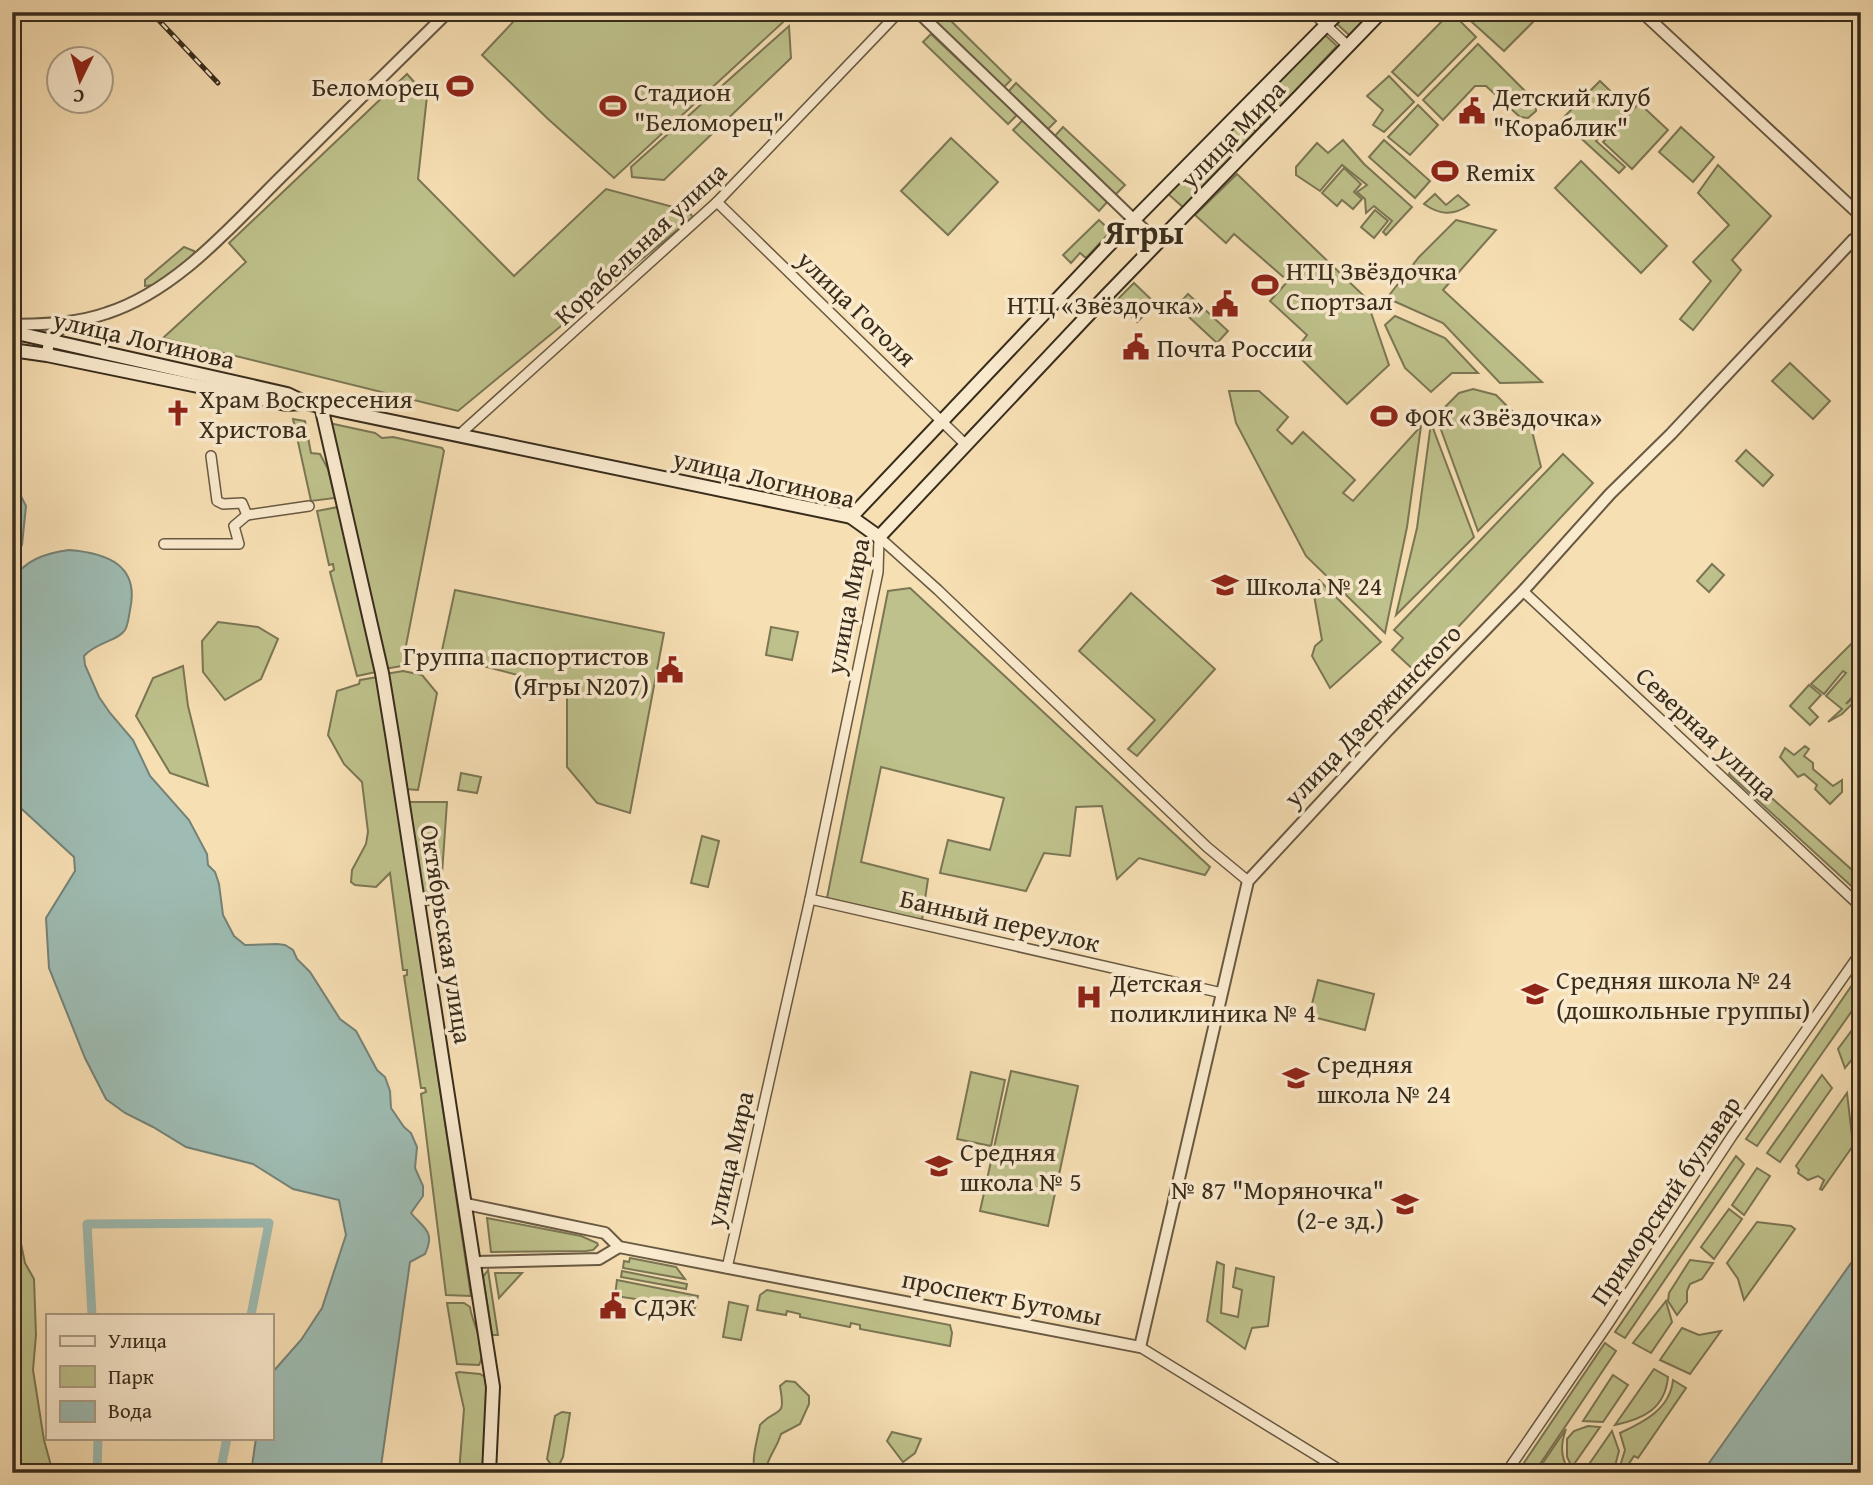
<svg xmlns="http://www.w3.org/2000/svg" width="1873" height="1485" font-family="'Gentium Book Plus',serif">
  <rect width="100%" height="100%" fill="#f7dfb4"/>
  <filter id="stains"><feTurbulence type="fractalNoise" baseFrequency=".00286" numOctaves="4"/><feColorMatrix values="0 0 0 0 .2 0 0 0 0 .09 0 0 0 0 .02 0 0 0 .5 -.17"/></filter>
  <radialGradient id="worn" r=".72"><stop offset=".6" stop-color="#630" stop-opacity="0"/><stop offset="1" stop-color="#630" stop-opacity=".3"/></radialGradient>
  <g fill="#bec18b" stroke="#7b7654" stroke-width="2">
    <path d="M505 12H794L614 178 547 118 482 55 514 21Z"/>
    <path d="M925 12H942L1011 80 1003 88Z"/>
    <path d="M1346 12H1371L1349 35 1336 23Z"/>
    <path d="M1451 12 1476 37 1418 96 1392 72Z"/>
    <path d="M1464 12H1543L1504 51 1463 14Z"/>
    <path d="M789 26 791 58 664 180 632 177 631 167Z"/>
    <path d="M1321 31 1337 46 1262 126 1246 111Z"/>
    <path d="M931 34 1017 115 1008 124 923 42Z"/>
    <path d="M1478 44 1536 102V111L1528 118 1520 117 1486 86H1475L1443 120 1423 100Z"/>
    <path d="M407 74 427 96 418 179 514 276 606 189 688 211 693 217 458 411 163 338 246 262 229 243Z"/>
    <path d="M1389 76 1414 102 1384 132 1373 125 1383 110 1367 96Z"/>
    <path d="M1600 81 1628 108 1596 141 1625 167 1619 173 1561 120Z"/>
    <path d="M1016 83 1056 121 1046 131 1007 93Z"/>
    <path d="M1639 103 1668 130 1632 169 1603 142Z"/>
    <path d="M1418 105 1438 125 1410 155 1388 137Z"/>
    <path d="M1239 116 1256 132 1184 208 1167 193Z"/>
    <path d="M1023 120 1108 201 1099 211 1013 130Z"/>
    <path d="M1063 127 1125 185 1114 196 1053 138Z"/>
    <path d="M1681 127 1714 157 1693 182 1659 152Z"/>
    <path d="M951 138 998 182 948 235 901 191Z"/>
    <path d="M1343 140 1364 164 1412 207 1386 235 1383 232 1392 221 1374 206 1366 213 1365 199 1357 192 1367 185 1342 165 1320 191 1296 175V167L1317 143 1328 153Z"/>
    <path d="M1384 140 1430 181 1415 198 1369 157Z"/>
    <path d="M1581 161 1667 246 1641 273 1555 188Z"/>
    <path d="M1718 165 1771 216 1732 260 1741 270 1693 330 1680 319 1711 281 1693 262 1729 225 1698 193Z"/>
    <path d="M1344 168 1361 184 1354 192 1362 199 1353 209 1342 200 1337 206 1322 193Z"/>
    <path d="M1237 174 1366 298 1389 365 1347 404 1294 352 1307 335 1270 301 1288 281 1234 234 1226 243 1195 215Z"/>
    <path d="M1435 194 1446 205 1458 195 1469 205C1453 216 1440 215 1424 204Z"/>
    <path d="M1375 210 1388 221 1374 238 1361 227Z"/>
    <path d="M1099 220 1111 231 1086 258 1080 253 1071 263 1063 255Z"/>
    <path d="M1456 220 1496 230 1443 290 1542 382 1500 383 1443 323 1387 298 1419 257Z"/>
    <path d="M184 247 194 251V257L154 285 145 286V280Z"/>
    <path d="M1134 283 1156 304 1137 322 1116 301Z"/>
    <path d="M1188 294 1228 331 1217 343 1177 306Z"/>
    <path d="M1395 316 1445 338 1478 373H1452L1431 392 1405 368 1385 325Z"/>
    <path d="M1790 363 1830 401 1813 419 1772 381Z"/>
    <path d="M1473 389 1496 395 1532 431 1541 467 1478 531 1436 416 1459 393Z"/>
    <path d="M1229 391H1259L1288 417 1277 430 1292 444 1303 432 1355 480 1343 493 1353 501 1421 426 1407 527 1385 633 1306 556 1236 423Z"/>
    <path d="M293 419 305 421 311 453 320 454 328 469 335 498 311 501Z"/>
    <path d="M329 423 375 433 382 438 393 437 442 448 444 451 402 666 384 669Z"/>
    <path d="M1431 423 1474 537 1396 615 1417 528Z"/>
    <path d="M1746 450 1773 475 1763 486 1736 461Z"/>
    <path d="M1563 454 1593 483 1416 672 1392 650 1403 638 1394 630Z"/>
    <path d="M338 507 376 672 357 676 330 572 334 570 333 564 329 565 317 511Z"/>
    <path d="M1712 564 1724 575 1709 592 1697 581Z"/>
    <path d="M1319 580 1381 642 1330 688 1312 656 1315 646 1322 640 1312 584Z"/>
    <path d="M910 588 1210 867 1205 875 1139 858 1117 879 1102 806 1076 807 1070 856 1044 853 1026 891 940 873 948 840 990 850 1004 798 881 767 861 862 928 879 922 920 827 898 888 591Z"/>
    <path d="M455 590 664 633 630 813 597 803 567 767V688L441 655Z"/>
    <path d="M1131 593 1215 669 1137 756 1128 749 1155 720 1079 651Z"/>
    <path d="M218 622 258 627 278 639 261 679 225 700 203 672 202 641Z"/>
    <path d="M771 627 798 632 792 660 766 655Z"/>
    <path d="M1854 641 1861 647V671L1856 675 1861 674V687L1846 704 1861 691V700L1858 698 1842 714 1828 722 1842 709 1826 696 1846 673 1843 671 1824 694 1811 684Z"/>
    <path d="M183 666 188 706 208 786 170 773 136 716 153 678Z"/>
    <path d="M403 671 422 675 437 693 418 790 405 789 385 674Z"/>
    <path d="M378 677 471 1296 446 1295 421 1094 426 1092 425 1088H421L404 976 407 975V970H403L390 873 376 887 355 885 351 882 352 870 366 844 368 832 362 782 344 764 328 735 337 691 359 684 360 680Z"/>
    <path d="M1809 685 1821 695 1809 708 1818 717 1810 725 1790 706Z"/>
    <path d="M1805 746 1809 749 1804 756 1813 763V769L1833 786 1842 780V792L1830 804 1815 789 1817 785 1804 774 1798 777 1780 757 1785 748 1794 755Z"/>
    <path d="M1734 764 1861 878V895L1729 774Z"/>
    <path d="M461 773 481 777 477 793 458 790Z"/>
    <path d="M406 802H447L440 903 424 906Z"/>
    <path d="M702 836 719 841 708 887 691 883Z"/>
    <path d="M1861 972V998L1757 1146 1746 1139Z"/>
    <path d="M1318 980 1374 994 1365 1030 1309 1016Z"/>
    <path d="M1861 1018V1048L1845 1068 1838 1049Z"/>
    <path d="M1011 1071 1078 1086 1048 1226 980 1211Z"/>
    <path d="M971 1072 1005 1080 991 1146 957 1139Z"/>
    <path d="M1822 1075 1832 1088 1780 1162 1767 1153Z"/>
    <path d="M1861 1078V1137L1857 1135 1852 1091Z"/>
    <path d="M1847 1093 1852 1136 1857 1140 1822 1190 1820 1189 1824 1180 1818 1176 1808 1180 1798 1173 1799 1170 1796 1166Z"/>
    <path d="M1736 1156 1744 1164 1625 1338 1615 1332Z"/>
    <path d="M1757 1168 1770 1176 1744 1215 1732 1205Z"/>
    <path d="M12 1201 25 1263 34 1279 36 1335 33 1370 44 1440 53 1473H12Z"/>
    <path d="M1729 1209 1742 1219 1714 1259 1701 1247Z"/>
    <path d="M487 1218 581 1236 597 1243 598 1245 593 1250 586 1251 491 1252Z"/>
    <path d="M1757 1222 1791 1226 1795 1229 1744 1300 1738 1279 1727 1263Z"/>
    <path d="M630 1258 676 1267 685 1279 623 1268 624 1261 629 1262Z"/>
    <path d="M1690 1260 1713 1263 1702 1279 1690 1284 1687 1291V1302L1677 1315 1668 1301 1669 1293Z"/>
    <path d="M1217 1262 1224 1265 1221 1313 1238 1317 1242 1290 1233 1287 1236 1268 1274 1277 1268 1326 1252 1328 1245 1349 1207 1321Z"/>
    <path d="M488 1270 498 1335H492L483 1277Z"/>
    <path d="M622 1271 687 1284 686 1289 621 1277Z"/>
    <path d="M495 1273H522L499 1298Z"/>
    <path d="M617 1280 698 1296 695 1308 615 1296Z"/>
    <path d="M767 1290 950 1325 952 1333 950 1346 860 1329V1325L851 1323 850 1327 800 1317V1314L787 1311 786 1315 757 1310 760 1295Z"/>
    <path d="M1666 1301 1672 1322 1651 1353 1633 1343Z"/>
    <path d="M729 1302 748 1306 741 1340 723 1337Z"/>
    <path d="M447 1303H464L470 1307C472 1325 489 1347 479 1365L457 1364Z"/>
    <path d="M1682 1328 1699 1335 1721 1331 1690 1374 1660 1360Z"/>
    <path d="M1605 1343 1616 1351 1534 1473H1517Z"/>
    <path d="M1654 1369 1668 1377C1665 1409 1643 1419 1615 1425Z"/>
    <path d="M459 1372 480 1374 485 1377 487 1392 482 1473H459L464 1409 456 1373Z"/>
    <path d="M1613 1375 1628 1385 1603 1422 1583 1421Z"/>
    <path d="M1673 1380 1686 1388 1638 1458 1634 1456 1626 1468 1620 1466 1625 1450 1620 1433C1644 1422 1670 1409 1673 1380Z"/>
    <path d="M786 1381 795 1382 809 1396V1404L800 1424 781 1434C777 1447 771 1453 767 1465H754C752 1456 758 1437 760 1425 778 1405 786 1421 780 1386Z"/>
    <path d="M562 1412 570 1413 563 1457 556 1471 547 1459 555 1416Z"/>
    <path d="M1588 1426 1600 1427 1572 1467 1567 1457V1439L1574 1431Z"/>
    <path d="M1566 1429C1560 1446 1561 1455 1568 1471L1536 1473Z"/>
    <path d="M1612 1431 1619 1451 1615 1466 1605 1473H1583Z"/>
    <path d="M892 1432 921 1439 915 1453 903 1462 887 1441Z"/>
  </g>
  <g fill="#9ebcb3" stroke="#758277" stroke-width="2">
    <path d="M12 479 26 506 22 545 12 559Z"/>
    <path d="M69 550C107 553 140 565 130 610 129 616 128 625 125 630 118 641 96 642 84 656L85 665 99 697 110 713 133 740 150 776 189 820 207 854 208 865 215 872 219 884 223 915 234 936 245 945 277 944 285 945 293 950 297 959 310 972 340 1019 356 1031 377 1070 385 1077 390 1091 391 1108 404 1127 411 1133 417 1147 415 1168 423 1186V1196L411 1213C423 1228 436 1231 425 1254L410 1262 380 1473H251L256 1438H271V1374L301 1340 322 1308 346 1235 339 1200 293 1189 253 1164 186 1147 153 1127 125 1113 106 1099 85 1058 49 968 46 918 75 871 74 857 12 800V581C24 560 46 553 69 550Z"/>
    <path d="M1861 1249V1473H1702Z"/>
  </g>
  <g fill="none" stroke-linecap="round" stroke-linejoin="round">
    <g stroke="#9ebcb3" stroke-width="9">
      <path d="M92 1315 87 1224 269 1223 251 1315"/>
      <path d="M97 1473 98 1438"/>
      <path d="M220 1473 227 1438"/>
    </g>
    <g stroke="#685942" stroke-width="12">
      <g id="minor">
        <path d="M1312 12 1348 46"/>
        <path d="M717 202 966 445"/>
        <path d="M459 435 717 202 899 12"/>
        <path d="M211 456 217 501 223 504 242 503 247 515 309 506"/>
        <path d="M879 537 938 590 1207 847 1248 881"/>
        <path d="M164 544H239L234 526 247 515"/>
        <path d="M1523 591 1861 907"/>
        <path d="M810 899 1222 993"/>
        <path d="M727 1268 810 899 878 572 879 537"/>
        <path d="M1140 1347 1345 1473"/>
        <path d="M12 1445 14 1473"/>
        <path d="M1506 1473 1608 1324 1732 1136 1861 952"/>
      </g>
    </g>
    <g stroke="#685942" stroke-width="14">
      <g id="tertiary">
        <path d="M918 12 1158 243"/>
        <path d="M1642 12 1861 216"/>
        <path d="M12 325C44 324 76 324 107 313 178 290 233 224 285 173 339 119 393 66 448 12"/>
        <path d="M47 355 49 340 66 323"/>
        <path d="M466 1204 605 1233 619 1247 1140 1347 1248 881 1388 730 1523 591 1610 494 1671 434 1853 240 1861 235"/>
        <path d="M476 1262 599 1259 619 1247"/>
      </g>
    </g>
    <g stroke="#382c1c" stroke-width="16">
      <g id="secondary">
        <path d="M12 332 287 394 306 403 342 411 851 517 879 537 1106 296 1381 12"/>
        <path d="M12 350 47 355 286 404 302 403"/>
        <path d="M321 406 382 673 393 740 493 1387 489 1473"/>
        <path d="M851 517 1107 247 1339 12"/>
      </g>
    </g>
    <use href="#minor" stroke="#faeace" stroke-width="9"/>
    <use href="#tertiary" stroke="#faeace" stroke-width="10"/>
    <use href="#secondary" stroke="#faeace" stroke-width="12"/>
    <g stroke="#382c1c" stroke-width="5">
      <path id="rail" d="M151 12 218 83"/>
    </g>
    <use href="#rail" stroke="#faeace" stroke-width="2.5" stroke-dasharray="8" stroke-linecap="butt"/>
  </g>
  <defs>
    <g id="stadium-bare" transform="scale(2.1)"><path d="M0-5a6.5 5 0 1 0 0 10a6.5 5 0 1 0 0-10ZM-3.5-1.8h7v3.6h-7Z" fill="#8f2418" stroke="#faeace" stroke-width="2.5" paint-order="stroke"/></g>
    <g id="civic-bare" transform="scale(2.1)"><path d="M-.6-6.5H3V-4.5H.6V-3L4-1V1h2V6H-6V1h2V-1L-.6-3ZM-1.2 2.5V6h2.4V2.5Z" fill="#8f2418" stroke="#faeace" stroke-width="2.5" paint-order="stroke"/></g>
    <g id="church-bare" transform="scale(2.1)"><path d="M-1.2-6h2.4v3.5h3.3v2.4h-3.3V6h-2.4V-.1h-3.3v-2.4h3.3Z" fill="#8f2418" stroke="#faeace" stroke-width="2.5" paint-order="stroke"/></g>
    <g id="school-bare" transform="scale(2.1)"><path d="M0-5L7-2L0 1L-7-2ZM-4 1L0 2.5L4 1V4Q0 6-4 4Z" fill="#8f2418" stroke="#faeace" stroke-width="2.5" paint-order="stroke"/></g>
    <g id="hospital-bare" transform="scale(2.1)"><path d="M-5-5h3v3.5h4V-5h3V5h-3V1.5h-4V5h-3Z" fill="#8f2418" stroke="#faeace" stroke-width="2.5" paint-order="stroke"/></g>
  </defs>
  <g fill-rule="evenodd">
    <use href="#stadium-bare" x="460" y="86"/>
    <use href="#stadium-bare" x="613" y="106"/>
    <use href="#civic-bare" x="1472" y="111"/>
    <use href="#stadium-bare" x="1445" y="171"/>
    <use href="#stadium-bare" x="1265" y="285"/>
    <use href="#civic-bare" x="1225" y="304"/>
    <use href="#civic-bare" x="1136" y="347"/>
    <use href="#church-bare" x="178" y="413"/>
    <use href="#stadium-bare" x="1384" y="416"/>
    <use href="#school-bare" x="1225" y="585"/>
    <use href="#civic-bare" x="670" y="670"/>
    <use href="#school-bare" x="1535" y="994"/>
    <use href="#hospital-bare" x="1089" y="997"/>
    <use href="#school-bare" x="1296" y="1078"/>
    <use href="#school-bare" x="939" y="1166"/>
    <use href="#school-bare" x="1405" y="1204"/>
    <use href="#civic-bare" x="613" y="1306"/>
  </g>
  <g text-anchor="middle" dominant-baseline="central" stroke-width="7" stroke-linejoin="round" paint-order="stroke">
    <g font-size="26" fill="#382c1c" stroke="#faeace" text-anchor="start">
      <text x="439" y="86" text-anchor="end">Беломорец</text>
      <text x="634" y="91">Стадион<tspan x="634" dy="30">"Беломорец"</tspan></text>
      <text x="1493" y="96">Детский клуб<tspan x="1493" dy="30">"Кораблик"</tspan></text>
      <text x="1466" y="171">Remix</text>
      <text x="1286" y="270">НТЦ Звёздочка<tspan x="1286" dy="30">Спортзал</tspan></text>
      <text x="1204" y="304" text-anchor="end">НТЦ «Звёздочка»</text>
      <text x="1157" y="347">Почта России</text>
      <text x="199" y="398">Храм Воскресения<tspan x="199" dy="30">Христова</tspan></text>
      <text x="1405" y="416">ФОК «Звёздочка»</text>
      <text x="1246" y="585">Школа № 24</text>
      <text x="649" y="655" text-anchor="end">Группа паспортистов<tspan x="649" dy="30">(Ягры N207)</tspan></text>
      <text x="1556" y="979">Средняя школа № 24<tspan x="1556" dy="30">(дошкольные группы)</tspan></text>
      <text x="1110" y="982">Детская<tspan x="1110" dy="30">поликлиника № 4</tspan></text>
      <text x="1317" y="1063">Средняя<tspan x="1317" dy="30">школа № 24</tspan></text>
      <text x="960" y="1151">Средняя<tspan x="960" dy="30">школа № 5</tspan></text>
      <text x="1384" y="1189" text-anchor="end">№ 87 "Моряночка"<tspan x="1384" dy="30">(2-е зд.)</tspan></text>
      <text x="634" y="1306">СДЭК</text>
    </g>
    <g font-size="26" fill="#382c1c" stroke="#faeace">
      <text transform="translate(1232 134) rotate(-46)">улица Мира</text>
      <text transform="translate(640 243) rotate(-43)">Корабельная улица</text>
      <text transform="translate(857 308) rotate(44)">улица Гоголя</text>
      <text transform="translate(144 339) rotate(13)">улица Логинова</text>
      <text transform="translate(764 478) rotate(13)">улица Логинова</text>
      <text transform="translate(847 606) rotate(-79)">улица Мира</text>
      <text transform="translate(1372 715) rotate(-46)">улица Дзержинского</text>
      <text transform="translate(1707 733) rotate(43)">Северная улица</text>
      <text transform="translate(1000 920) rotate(13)">Банный переулок</text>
      <text transform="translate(447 934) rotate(81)">Октябрьская улица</text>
      <text transform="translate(729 1159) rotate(-77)">улица Мира</text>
      <text transform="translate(1665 1200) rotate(-56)">Приморский бульвар</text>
      <text transform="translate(1002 1297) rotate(11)">проспект Бутомы</text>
    </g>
    <g font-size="33" font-weight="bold" fill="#382c1c" stroke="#faeace">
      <text x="1144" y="232">Ягры</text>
    </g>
  </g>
  <rect width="1873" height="1485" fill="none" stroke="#f7dfb4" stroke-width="42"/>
  <rect x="14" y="14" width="1845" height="1457" fill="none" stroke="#382c1c" stroke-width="3.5"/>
  <rect x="21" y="21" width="1831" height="1443" fill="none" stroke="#382c1c" stroke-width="2"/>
  <rect x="46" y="1314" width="228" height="126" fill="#faeace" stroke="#ac9e87" stroke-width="2"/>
  <rect x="60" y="1336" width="35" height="10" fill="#faeace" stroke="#ac9e87" stroke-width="2"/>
  <text x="108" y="1348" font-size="21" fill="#382c1c">Улица</text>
  <rect x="60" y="1366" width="35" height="21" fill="#bec18b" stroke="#ac9e87" stroke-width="2"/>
  <text x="108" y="1384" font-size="21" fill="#382c1c">Парк</text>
  <rect x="60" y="1401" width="35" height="21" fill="#9ebcb3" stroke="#ac9e87" stroke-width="2"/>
  <text x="108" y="1418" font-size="21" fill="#382c1c">Вода</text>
  <g transform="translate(80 80) rotate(185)"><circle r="33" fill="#faeace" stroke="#ac9e87" stroke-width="2"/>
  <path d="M0-5L12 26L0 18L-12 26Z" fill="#8f2418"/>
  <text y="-10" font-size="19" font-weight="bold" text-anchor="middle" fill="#382c1c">С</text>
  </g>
  <rect width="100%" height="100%" filter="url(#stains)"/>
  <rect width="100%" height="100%" fill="url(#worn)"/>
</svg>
